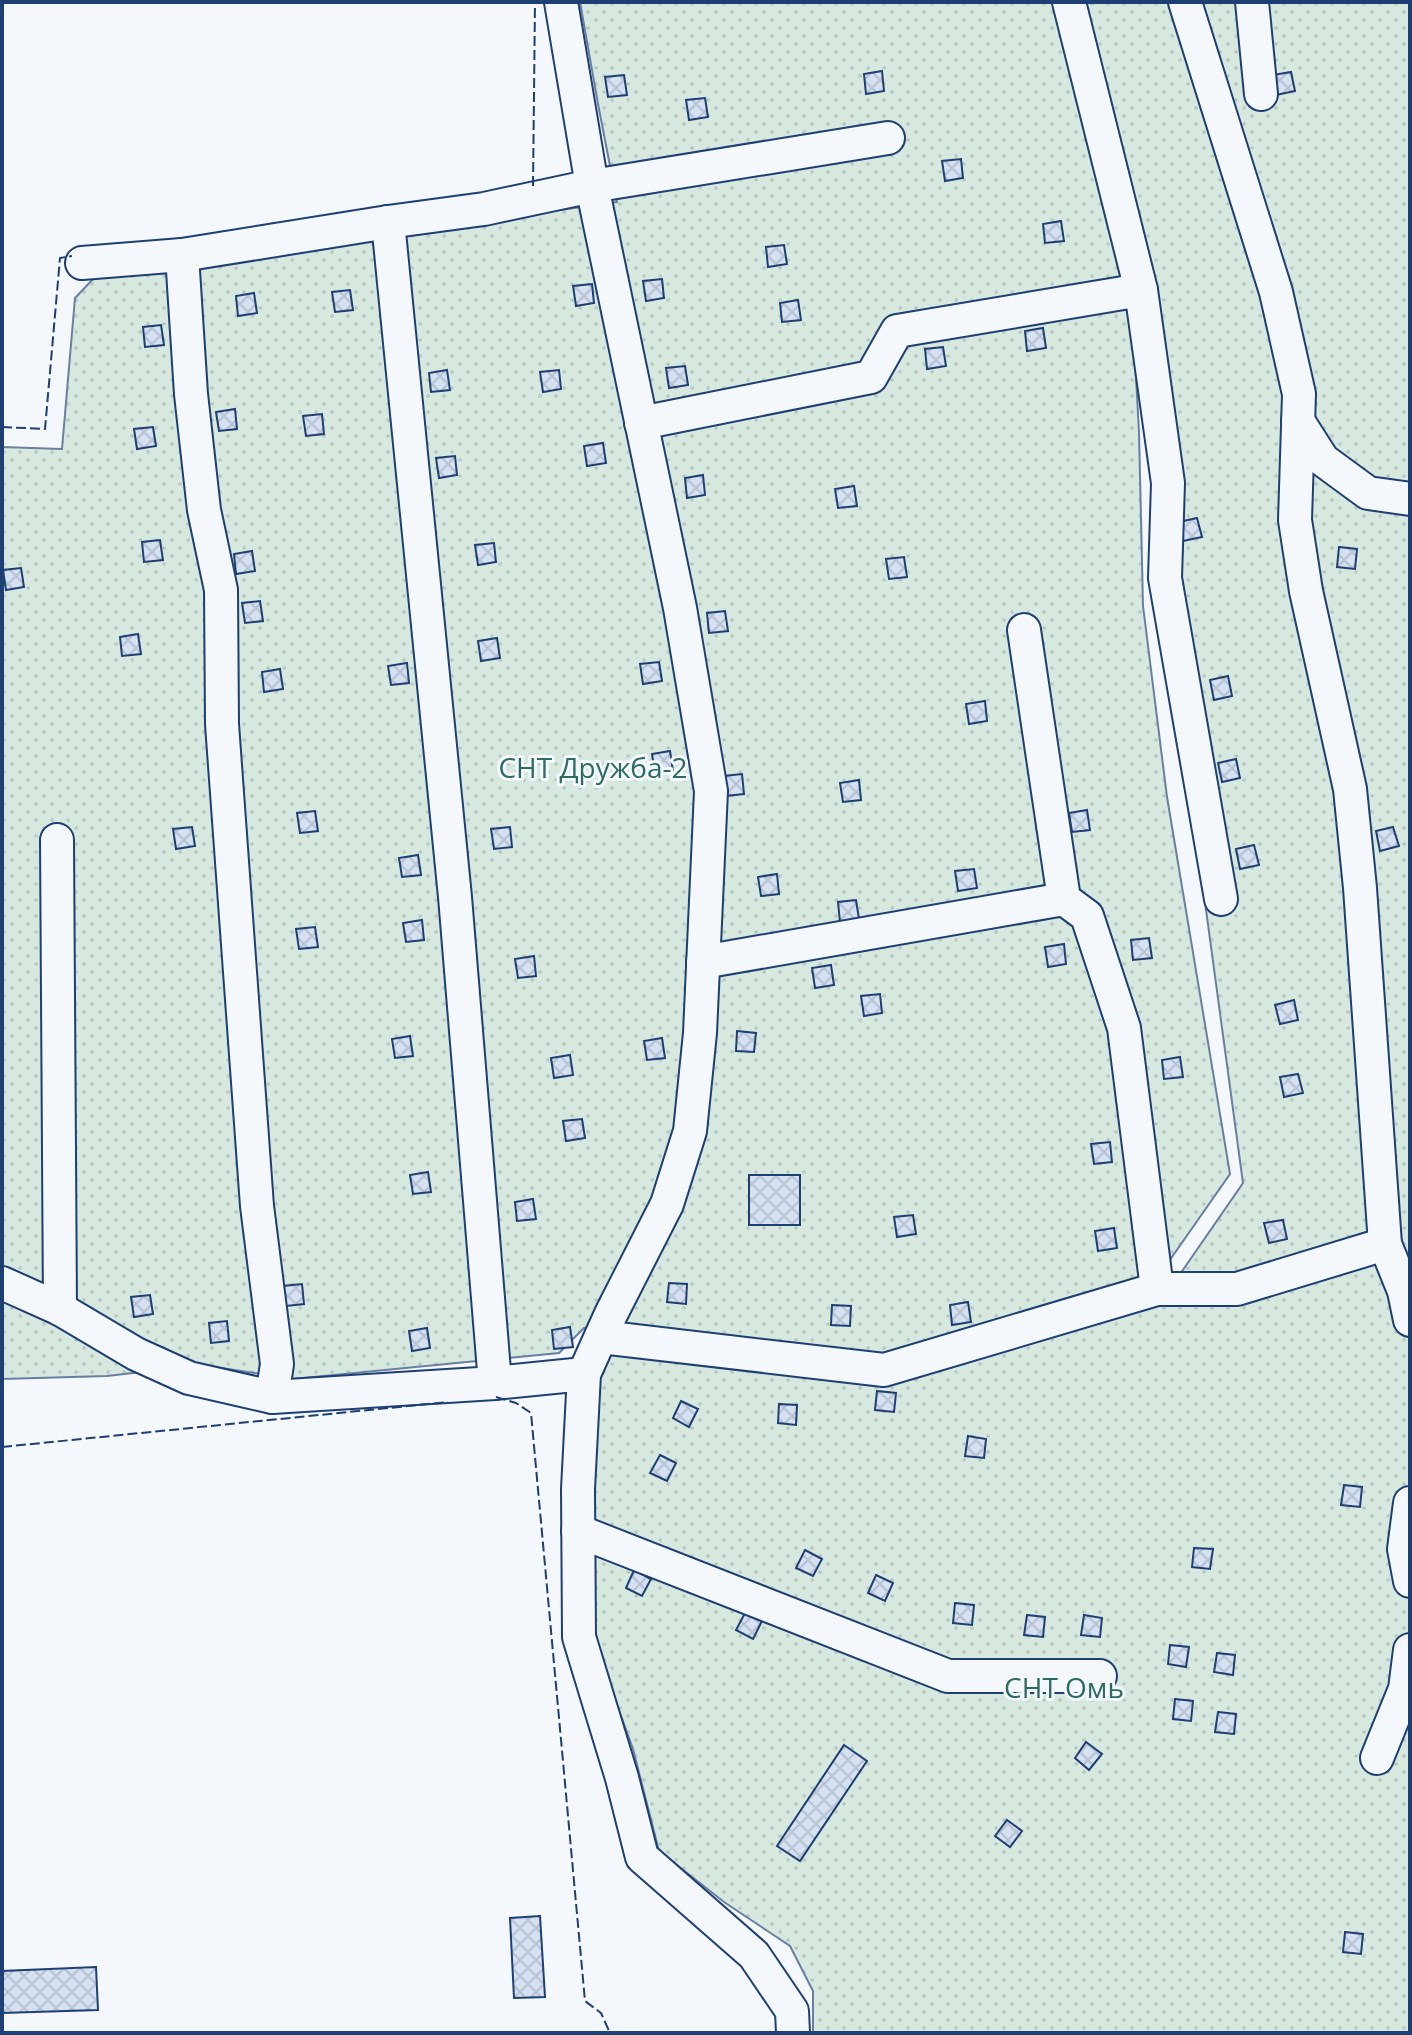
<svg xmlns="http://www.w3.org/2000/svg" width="1412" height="2035" font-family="'Open Sans',sans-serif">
  <defs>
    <pattern id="green-dots" width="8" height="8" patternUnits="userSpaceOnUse" patternTransform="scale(2)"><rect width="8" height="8" fill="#d7e8df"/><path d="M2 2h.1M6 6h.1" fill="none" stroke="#b8c8c3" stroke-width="1.8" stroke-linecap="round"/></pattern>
    <pattern id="building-cross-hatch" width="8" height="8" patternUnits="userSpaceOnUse" patternTransform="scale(2)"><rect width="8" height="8" fill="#d5e0f0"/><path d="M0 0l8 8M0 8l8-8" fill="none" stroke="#b6c1d1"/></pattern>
  </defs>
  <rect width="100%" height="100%" fill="#f4f7fb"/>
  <g fill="url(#green-dots)" stroke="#687fa3" stroke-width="2">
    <path d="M580 2H1056L1129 250 1139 432 1143 606 1167 797 1230 1174 1158 1277 877 1363 769 1353 626 1323 584 1328 559 1353 293 1379 202 1365 107 1376 2 1379V447L62 449 75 298 96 276 617 202 598 104Z"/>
    <path d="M1085 2H1410V2033H813V1991L790 1946 724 1902 659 1851 633 1749 592 1635 590 1500 599 1378 614 1347 885 1377 1167 1293 1243 1183 1204 895 1161 476Z"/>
  </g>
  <g fill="url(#building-cross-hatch)" stroke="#1d3f73" stroke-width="2">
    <path d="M882 71 884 91 866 94 864 74Z"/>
    <path d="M1291 72 1295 91 1276 95 1273 75Z"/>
    <path d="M624 75 627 95 608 97 605 77Z"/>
    <path d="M705 98 708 117 689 120 686 100Z"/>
    <path d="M961 159 963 178 945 181 942 161Z"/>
    <path d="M1061 221 1064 241 1045 243 1043 224Z"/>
    <path d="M784 245 787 264 768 267 766 247Z"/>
    <path d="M662 279 664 298 646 301 643 281Z"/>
    <path d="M592 284 594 303 576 306 573 286Z"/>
    <path d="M350 290 353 310 335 312 332 292Z"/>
    <path d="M254 293 257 313 238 316 236 296Z"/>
    <path d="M798 300 801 320 782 322 780 303Z"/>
    <path d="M161 325 164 345 145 347 143 327Z"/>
    <path d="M1043 328 1046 348 1027 351 1025 331Z"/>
    <path d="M943 347 946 366 927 369 925 349Z"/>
    <path d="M685 366 688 385 669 388 666 368Z"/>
    <path d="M447 370 450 390 431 392 429 373Z"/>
    <path d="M559 370 561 389 543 392 540 372Z"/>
    <path d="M235 409 237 429 219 431 216 412Z"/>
    <path d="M322 414 324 434 306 436 303 416Z"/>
    <path d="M153 427 156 446 137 449 134 429Z"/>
    <path d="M603 443 606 463 587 466 584 446Z"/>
    <path d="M455 456 457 475 439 478 436 458Z"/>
    <path d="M703 475 705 495 687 498 685 478Z"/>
    <path d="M854 486 857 506 838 508 835 489Z"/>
    <path d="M1197 518 1202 537 1183 541 1179 522Z"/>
    <path d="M160 540 163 560 144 562 142 542Z"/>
    <path d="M494 543 496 562 478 565 475 545Z"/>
    <path d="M1339 547 1357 549 1355 569 1337 567Z"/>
    <path d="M252 551 255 571 236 574 234 554Z"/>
    <path d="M904 557 907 577 889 579 886 559Z"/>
    <path d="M21 568 24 587 6 590 3 570Z"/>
    <path d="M260 601 263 621 245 623 242 603Z"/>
    <path d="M725 611 728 631 709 633 707 613Z"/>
    <path d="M138 634 141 654 122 656 120 637Z"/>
    <path d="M497 638 500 658 481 661 478 641Z"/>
    <path d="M659 662 662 681 643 684 640 664Z"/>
    <path d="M407 663 409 683 391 685 388 666Z"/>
    <path d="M280 669 283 689 264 692 262 672Z"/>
    <path d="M1228 676 1232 696 1214 700 1210 680Z"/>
    <path d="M985 701 987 721 969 724 966 704Z"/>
    <path d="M670 751 673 771 655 773 652 754Z"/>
    <path d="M1236 759 1240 778 1222 782 1218 763Z"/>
    <path d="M742 774 744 794 726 796 724 776Z"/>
    <path d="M859 780 861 800 843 802 840 783Z"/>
    <path d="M1087 810 1090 830 1072 832 1069 813Z"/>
    <path d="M315 811 318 831 300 833 297 813Z"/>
    <path d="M192 827 195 846 176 849 173 829Z"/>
    <path d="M510 827 512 847 494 849 491 829Z"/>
    <path d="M1393 827 1399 846 1380 851 1376 831Z"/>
    <path d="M1254 845 1259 865 1240 869 1236 849Z"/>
    <path d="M418 855 421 875 402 877 399 858Z"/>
    <path d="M974 869 977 888 958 891 955 871Z"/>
    <path d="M777 874 779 894 761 896 758 877Z"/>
    <path d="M856 900 859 919 840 922 838 902Z"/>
    <path d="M422 920 424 940 406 942 403 923Z"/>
    <path d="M315 927 318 947 299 949 296 929Z"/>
    <path d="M1149 938 1152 958 1133 960 1131 940Z"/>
    <path d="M1064 944 1066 964 1048 967 1045 947Z"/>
    <path d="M534 956 536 976 518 978 515 959Z"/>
    <path d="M831 965 834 985 815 988 812 968Z"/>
    <path d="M880 994 882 1013 864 1016 861 996Z"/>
    <path d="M1294 1000 1298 1020 1280 1024 1275 1005Z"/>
    <path d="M737 1031 756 1033 754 1052 736 1051Z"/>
    <path d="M410 1036 413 1056 395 1058 392 1039Z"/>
    <path d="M662 1038 665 1058 647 1060 644 1041Z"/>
    <path d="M570 1055 573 1075 554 1078 551 1058Z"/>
    <path d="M1180 1057 1183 1077 1164 1079 1162 1060Z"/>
    <path d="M1298 1074 1303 1093 1284 1097 1280 1077Z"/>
    <path d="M582 1119 585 1138 566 1141 563 1121Z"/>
    <path d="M1110 1142 1112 1162 1094 1164 1091 1144Z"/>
    <path d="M428 1172 431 1192 413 1194 410 1175Z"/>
    <rect x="749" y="1175" width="51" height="50"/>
    <path d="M533 1199 536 1219 517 1221 515 1202Z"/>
    <path d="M913 1215 916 1234 897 1237 894 1217Z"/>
    <path d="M1283 1220 1287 1239 1269 1243 1264 1223Z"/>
    <path d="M1114 1228 1117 1248 1098 1251 1095 1231Z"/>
    <path d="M669 1283 687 1284 686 1304 667 1302Z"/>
    <path d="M302 1284 304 1304 286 1306 283 1286Z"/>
    <path d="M150 1295 153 1314 134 1317 131 1297Z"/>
    <path d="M968 1302 971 1322 952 1325 950 1305Z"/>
    <path d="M832 1305 851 1306 850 1326 831 1325Z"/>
    <path d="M227 1321 229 1341 211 1343 209 1323Z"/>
    <path d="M570 1327 573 1347 554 1349 552 1330Z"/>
    <path d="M427 1328 430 1348 412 1351 409 1331Z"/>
    <path d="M877 1391 896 1393 894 1412 875 1410Z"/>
    <path d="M681 1401 698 1409 689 1427 673 1418Z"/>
    <path d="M779 1404 797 1405 796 1425 778 1423Z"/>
    <path d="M968 1436 986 1439 984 1458 965 1456Z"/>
    <path d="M660 1455 676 1463 667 1481 650 1473Z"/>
    <path d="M1344 1485 1362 1487 1360 1507 1341 1505Z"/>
    <path d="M1194 1548 1213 1549 1210 1569 1192 1567Z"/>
    <path d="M805 1550 822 1559 813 1576 796 1568Z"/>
    <path d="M634 1570 651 1579 642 1596 626 1588Z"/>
    <path d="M876 1575 893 1583 885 1601 868 1593Z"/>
    <path d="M955 1603 974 1605 972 1625 953 1623Z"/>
    <path d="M745 1613 762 1621 753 1639 736 1630Z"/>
    <path d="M1027 1615 1045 1617 1043 1637 1024 1635Z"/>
    <path d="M1084 1615 1102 1618 1100 1637 1081 1635Z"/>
    <path d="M1170 1645 1189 1647 1186 1667 1168 1664Z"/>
    <path d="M1217 1653 1235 1655 1233 1675 1214 1672Z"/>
    <path d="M1175 1699 1193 1701 1191 1721 1173 1719Z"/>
    <path d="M1218 1712 1236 1714 1234 1734 1215 1732Z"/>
    <path d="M1086 1742 1102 1754 1089 1770 1075 1758Z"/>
    <path d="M844 1745 867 1761 800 1861 777 1846Z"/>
    <path d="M1007 1820 1022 1831 1010 1847 995 1836Z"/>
    <path d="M540 1916 545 1997 514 1998 510 1918Z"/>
    <path d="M1345 1932 1363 1934 1361 1954 1343 1952Z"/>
    <path d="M96 1967 98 2010 2 2013V1971Z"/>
  </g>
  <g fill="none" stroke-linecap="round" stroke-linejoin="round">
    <g stroke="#1d3f73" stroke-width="36">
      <g id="minor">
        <path d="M561 2 592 186 680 608 711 791 700 1033 690 1131 667 1204 611 1314 584 1374 578 1489 579 1637 622 1778 642 1857 754 1955 792 2011 793 2033"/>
        <path d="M1069 2 1141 290 1168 483 1165 578 1221 899"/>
        <path d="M1185 2 1276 292 1299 394 1295 520 1306 591 1350 789 1360 888 1385 1244 1404 1291 1410 1320"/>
        <path d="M1252 2 1261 94"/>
        <path d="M388 222 455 897 495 1383"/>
        <path d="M182 255 191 394 204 510 221 590 222 724 257 1206 277 1364 272 1397"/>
        <path d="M82 263 182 255 388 222 484 209 592 186 888 138"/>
        <path d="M1298 421 1323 460 1368 493 1410 499"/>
        <path d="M641 423 871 377 897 331 1141 290"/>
        <path d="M1024 630 1064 899"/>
        <path d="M57 840 60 1309"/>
        <path d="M703 962 1064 899 1087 916 1124 1028 1157 1289"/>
        <path d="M2 1283 60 1309 136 1354 189 1378 272 1397 495 1383 584 1374"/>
        <path d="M601 1337 884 1370 1157 1289H1237L1385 1244"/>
        <path d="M1410 1503 1404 1549 1410 1581"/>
        <path d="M578 1531 948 1676H1100"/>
        <path d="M1377 1758 1405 1689 1410 1650"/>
      </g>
    </g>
    <use href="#minor" stroke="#f4f7fb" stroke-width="32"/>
    <g stroke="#1d3f73" stroke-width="2" stroke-dasharray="10 4" stroke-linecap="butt">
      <path d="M533 186 535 2"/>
      <path d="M2 427 45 429 60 258 72 256"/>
      <path d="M496 1397 516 1403 531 1413 585 2001 601 2013 610 2033"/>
      <path d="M2 1447 448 1402"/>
    </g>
  </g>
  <g text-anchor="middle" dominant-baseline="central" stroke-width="6" stroke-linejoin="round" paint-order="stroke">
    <g font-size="28" fill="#2c6c60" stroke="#f4f7fb">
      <text x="593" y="767">СНТ Дружба-2</text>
      <text x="1064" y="1687">СНТ Омь</text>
    </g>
  </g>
  <rect width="1412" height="2035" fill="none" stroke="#1d3f73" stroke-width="8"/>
</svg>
